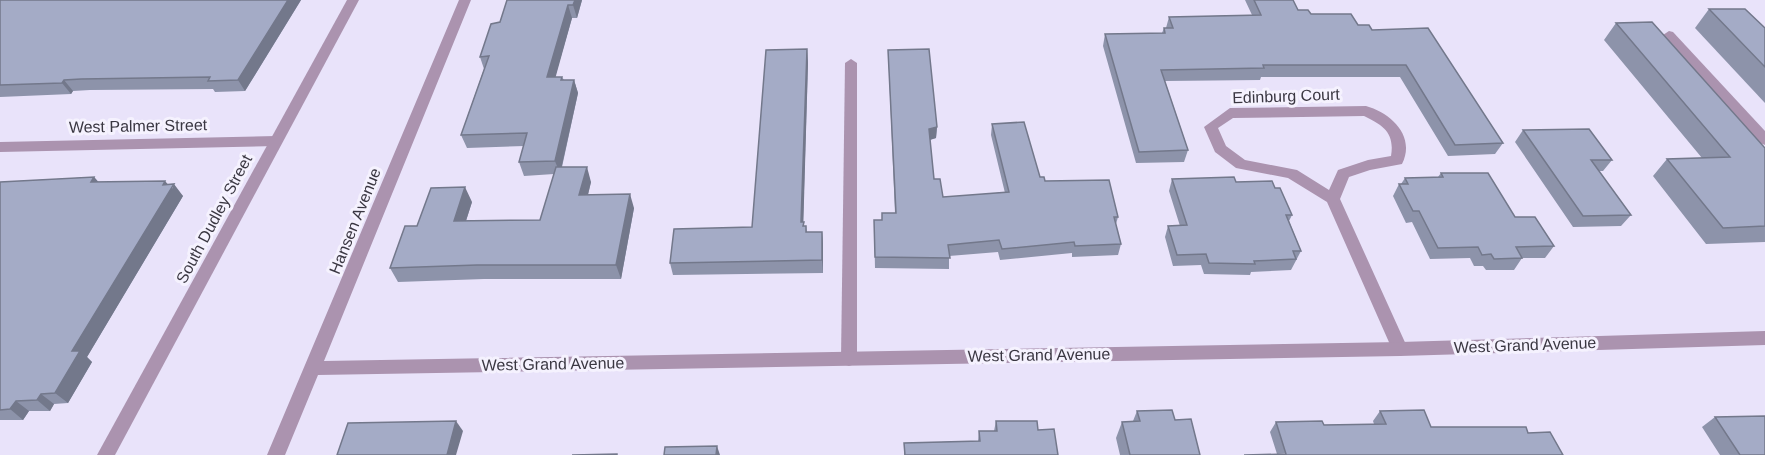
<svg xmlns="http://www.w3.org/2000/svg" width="1765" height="455" font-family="Helvetica,sans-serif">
  <rect width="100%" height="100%" fill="#e9e3fa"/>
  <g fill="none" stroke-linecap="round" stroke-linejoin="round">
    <g fill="#ab93af" fill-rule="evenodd">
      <path d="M1669 31 1673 32 1765 131V145L1760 143 1665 38 1663 35Z"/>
      <path d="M851 59 857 63V359L855 364 849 366 843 364 841 359 845 63Z"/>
    </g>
    <g fill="#ab93af" fill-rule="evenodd">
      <path d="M1366 106C1391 113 1416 136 1402 164L1370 170 1349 177 1340 199 1408 349 1406 354 1400 356 1394 354 1392 349 1327 202 1288 178 1236 168 1215 152 1204 127 1230 108ZM1364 116C1383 125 1395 133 1391 156L1368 160 1338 170 1329 190 1297 170 1245 160 1226 146 1218 128 1233 118Z"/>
      <path d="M276 136 283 141 276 146 0 152V142Z"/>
    </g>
    <g fill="#ab93af" fill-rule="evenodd">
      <path d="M347 0H359L115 455H97Z"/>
      <path d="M459 0H471L324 361 1400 342 1765 331V345L1400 356 318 375 285 455H267Z"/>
    </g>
  </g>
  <g fill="#8d93aa">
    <path d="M0 0H301L245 91 215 92 213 89 90 90 73 91 71 94 0 97Z"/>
    <path d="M582 0 577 18H572L555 77H562L564 80H574L578 93 562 167 591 182 588 195 634 208 621 279H484L398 282 390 268 417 226 472 202 466 221 540 220 554 174 524 176 519 162 524 146 467 148 461 135 484 69 480 57 500 22Z"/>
    <path d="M1245 0H1293L1298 10 1311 14 1358 25 1372 30 1503 143 1495 154 1448 156 1400 77H1261L1260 80 1165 81 1188 150 1184 162 1136 163 1103 46 1105 34 1162 33 1164 28H1166L1169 17 1252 15Z"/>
    <path d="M1709 9 1765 28V103L1695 28Z"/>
    <path d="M1616 23 1765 148V242L1706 244 1653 176 1667 159 1702 158 1604 40Z"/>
    <path d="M807 49 808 63 803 222 804 226H806L807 232H822L823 244V273L673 275 670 263 752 227Z"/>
    <path d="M888 50 937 127 936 138 930 140 934 179 943 197 1005 193 991 135 992 124 1040 177 1045 181 1118 217 1116 224 1121 244 1118 255 1072 257V253L1000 260 998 252 949 256V269L875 268 874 220H882L895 213Z"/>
    <path d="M1523 130 1612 160 1603 171H1599L1631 215 1621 226 1573 227 1515 142Z"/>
    <path d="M1441 173 1515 217 1554 246 1545 258H1522L1514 270H1486L1483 266H1474L1470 258 1430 259 1412 222 1406 223 1393 196 1399 184H1401L1405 178 1438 177Z"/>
    <path d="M94 177 98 182 168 185 183 196 87 357 92 362 68 403 54 404 50 411H29L23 420H0V182Z"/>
    <path d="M1172 179 1236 182 1275 188 1292 215 1289 221 1301 251 1291 270 1251 272 1250 275 1204 274 1201 265 1173 266 1165 237 1168 226H1180L1169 191Z"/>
    <path d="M1137 411 1175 420 1200 455H1120L1116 438 1122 422 1133 421Z"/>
    <path d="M1380 411 1431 427 1528 433 1550 432 1277 454 1270 432 1276 422 1324 425 1374 424 1373 421Z"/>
    <path d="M1715 417 1765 455H1720L1702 427Z"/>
    <path d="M996 421 1038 430 1058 455H904V443L978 441 979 431H994Z"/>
  </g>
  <g fill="#73788b">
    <path d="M288 0H301L245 91 238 80Z"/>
    <path d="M575 0H582L577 18 573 5Z"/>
    <path d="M568 5 572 18 552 90 547 77Z"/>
    <path d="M807 49 808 63 803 235 801 222Z"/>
    <path d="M64 80 73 91 71 94 62 83Z"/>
    <path d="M574 80 578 93 560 174 555 161Z"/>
    <path d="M937 127 936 138 929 140V129Z"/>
    <path d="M587 167 591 182 584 210 579 195Z"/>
    <path d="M94 177 104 188 91 182Z"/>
    <path d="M165 181 172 189 174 184 183 196 87 357 92 362 68 403 55 393 72 351Z"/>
    <path d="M465 187 472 202 461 236 454 221Z"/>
    <path d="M630 194 634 208 621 279 616 265Z"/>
    <path d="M822 232 823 244V273L822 260Z"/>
    <path d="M41 394 54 404 50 411 37 400Z"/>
    <path d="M16 401 29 411 23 420 10 409Z"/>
    <path d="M456 421 463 431 456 455H447Z"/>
    <path d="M717 446 720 455H716Z"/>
  </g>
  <g fill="#a4abc6" stroke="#73788b" stroke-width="1.5">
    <path d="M0 0H288L238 80 208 81 210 77 81 79 64 80 62 83 0 85Z"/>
    <path d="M507 0H575L573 5H568L547 77H562L561 80H574L555 161 519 162 527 133 461 135 489 56 480 57 491 24 500 22Z"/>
    <path d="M1254 0H1293L1298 10H1308L1311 14H1351L1358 25H1369L1372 30 1428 28 1503 143 1455 145 1406 65H1263L1264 68 1161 70 1188 150 1139 152 1105 34 1165 33 1164 28H1173L1169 17 1261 15Z"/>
    <path d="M1709 9H1745L1765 28V67Z"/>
    <path d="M1652 22 1765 148V226L1723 228 1667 159 1730 157 1616 23Z"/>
    <path d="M807 49 801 222H804L803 226H806V232H822V260L670 263 674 229 752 227 766 50Z"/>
    <path d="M929 49 937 127 929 129 934 179H940L943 197 1009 192 992 124 1024 122 1040 177H1044L1045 181 1109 180 1118 217H1114L1121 244 1075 246 1074 242 1002 249 999 240 948 245 950 258 875 257 874 220H882V213H896L888 50Z"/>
    <path d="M1589 129 1612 160H1591L1631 215 1583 216 1523 130Z"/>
    <path d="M556 167H587L579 195 630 194 616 265H477L390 268 405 226H417L431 188 465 187 454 221 540 220Z"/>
    <path d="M1441 173H1488L1515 217H1535L1554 246 1516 247 1522 258 1494 259 1491 254 1482 255 1478 247 1438 248 1419 211H1413L1399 184H1408L1405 178 1443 177Z"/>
    <path d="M94 177 91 182 165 181 163 185 174 184 72 351H80L55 393 41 394 37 400 16 401 10 409 0 410V182Z"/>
    <path d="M1234 177 1236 182 1272 181 1275 188H1280L1292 215H1286L1301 251H1293L1296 259 1254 261 1255 264 1209 263 1206 254 1177 255 1168 226 1187 225 1172 179Z"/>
    <path d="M1172 410 1175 420 1191 419 1200 455H1130L1122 422 1140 421 1137 411Z"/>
    <path d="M1424 410 1431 427H1526L1528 433 1550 432 1563 455H1244L1286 454 1276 422 1322 421 1324 425 1386 424 1380 411Z"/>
    <path d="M1765 416V455H1740L1715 417Z"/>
    <path d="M456 421 447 455H337L348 423Z"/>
    <path d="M996 421H1037L1038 430 1054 429 1058 455H905L904 443 980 441 979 431H997Z"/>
    <path d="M717 446 716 455H664L665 447Z"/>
    <path d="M617 454V455H572Z"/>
  </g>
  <g text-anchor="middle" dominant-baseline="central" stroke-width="6" stroke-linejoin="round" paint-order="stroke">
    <g font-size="16" fill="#3a3742" stroke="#f5f2fe">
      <text transform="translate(1286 96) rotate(-2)">Edinburg Court</text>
      <text transform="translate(138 126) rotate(-1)">West Palmer Street</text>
      <text transform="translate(214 219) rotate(-62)">South Dudley Street</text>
      <text transform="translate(355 221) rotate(-68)">Hansen Avenue</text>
      <text transform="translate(1525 345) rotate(-2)">West Grand Avenue</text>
      <text transform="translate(1039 355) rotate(-1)">West Grand Avenue</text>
      <text transform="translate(553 364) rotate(-1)">West Grand Avenue</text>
    </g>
  </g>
</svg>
